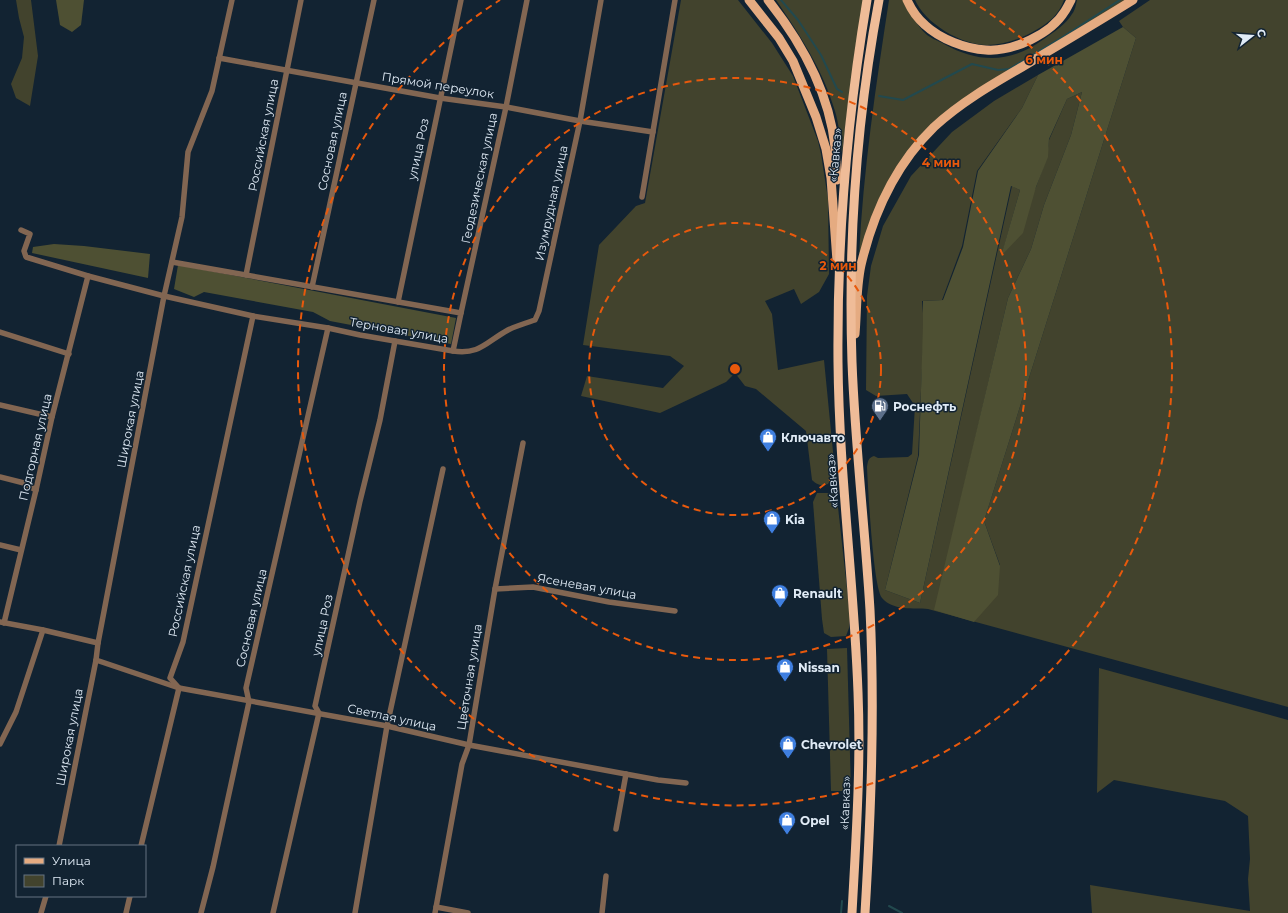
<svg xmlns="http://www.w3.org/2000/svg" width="1288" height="913" font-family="Montserrat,sans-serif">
  <rect width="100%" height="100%" fill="#122332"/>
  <g fill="#42432d">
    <path d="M16 0H31L38 56 30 106 16 98 11 84 22 58 24 37 19 18Z"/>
    <path d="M681 0H738L772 43 793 76 818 141 821 154 828 199 829 274 819 292 801 304 794 289 765 301 772 314 778 370 824 360 835 472 828 484C821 486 817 485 812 480L806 431 756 389 745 386 735 373 726 382 660 413 581 396 587 376 663 388 684 366 670 356 583 345 599 245 636 206 645 203Z"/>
    <path d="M776 0H865L856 44 842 153C840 139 839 124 835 111 823 70 800 35 776 0Z"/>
    <path d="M889 0H904C909 10 917 26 926 34 930 38 939 41 944 44 980 64 1011 63 1044 39 1054 32 1066 24 1072 14 1075 11 1076 4 1077 0H1128L956 104 895 171 859 257C863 171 876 85 889 0Z"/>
    <path d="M915 0H1064C1059 14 1049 23 1036 30 1021 39 1004 45 987 45 961 45 925 23 915 0Z"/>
    <path d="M1150 0H1288V707L928 609C914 608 893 611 882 598 873 587 868 487 867 467 868 461 868 458 874 456L878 458 908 457 912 454 915 406 907 394 876 396 866 390 867 296 871 266 883 226 911 176 952 132 994 101 1038 75 1022 108 977 171 962 246 942 300 922 301 924 325 918 456 885 590 920 603 1012 186 1020 190 1002 254 1036 187 1047 157 1049 140 1067 99 1082 92 1071 135 1044 205 1031 249 1008 298 935 610 1000 565 984 521 1136 38 1123 27 1119 21Z"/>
    <path d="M817 493H832L837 498 850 616 849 628 846 636 831 637 824 633 822 619 813 502Z"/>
    <path d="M847 648 851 791H831L827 649Z"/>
    <path d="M1099 668 1288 720V913H1092L1090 885 1250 911 1248 879 1250 859 1248 816 1225 801 1114 780 1097 793Z"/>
  </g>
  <g fill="#4e5033">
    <path d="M56 0H84L81 25 72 32 60 25Z"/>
    <path d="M1123 27 1136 38 984 521 1000 566 998 595 974 622 934 610 1008 298 1031 249 1044 205 1071 135 1082 92 1067 99 1049 139 1048 157 1036 187 1023 233 1001 256 1020 190 1011 186 920 603 885 590 919 455 923 324V301L943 300 963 247 978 171 1022 108 1038 75Z"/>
    <path d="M54 244 84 246 150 254 148 278 32 253 33 247Z"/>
    <path d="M178 265 456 318 451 344 330 321 313 312 204 292 194 297 174 289Z"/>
  </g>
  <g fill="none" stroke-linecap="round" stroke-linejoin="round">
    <g stroke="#22494e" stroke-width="2">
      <path d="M781 0 798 20 821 55 837 89 842 92"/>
      <path d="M879 96 903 100 972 64 998 70 1009 69 1061 38 1120 0"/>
      <path d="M889 906 902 913"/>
      <path d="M841 913 842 901"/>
    </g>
    <g stroke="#826652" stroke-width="5.5">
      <path d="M219 58 440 98 506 107 580 121 653 132"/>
      <path d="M642 197 675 0"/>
      <path d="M21 230 30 234 24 251 26 257 88 276 164 296 253 316 328 328 360 335 453 351 461 313 172 262"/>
      <path d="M246 275 301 0"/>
      <path d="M312 287 374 0"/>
      <path d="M398 302 461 0"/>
      <path d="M461 313 506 107 527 0"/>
      <path d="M0 332 69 354"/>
      <path d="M453 351C480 355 486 342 508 330 516 326 526 323 535 320L539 311 580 121 601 0"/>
      <path d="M0 405 52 417"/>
      <path d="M0 477 24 483 36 490"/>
      <path d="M0 545 21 550"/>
      <path d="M495 589 533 587 609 602 675 611"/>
      <path d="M0 622 43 630 98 643"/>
      <path d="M4 623 36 490 52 417 88 276"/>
      <path d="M96 660 179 688 387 726 469 745 658 780 686 783"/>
      <path d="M0 744 16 712 43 630"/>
      <path d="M616 829 626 774"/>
      <path d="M59 846 96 660 98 643 164 296 182 217 188 152 212 91 232 0"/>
      <path d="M141 846 179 688 170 678 183 642 253 316"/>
      <path d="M436 907 468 913"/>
      <path d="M41 913 46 896"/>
      <path d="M126 913 130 896"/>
      <path d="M201 913 213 867 249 702 246 688 328 328"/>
      <path d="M273 913 319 713 315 706 360 501 380 420 395 341"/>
      <path d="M355 913 387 726 443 469"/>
      <path d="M435 913 462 764 469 745 495 589 523 443"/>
      <path d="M602 913 606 876"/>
    </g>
    <g stroke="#e5ab81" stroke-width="9">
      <path d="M749 0 779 38 793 61 816 117 826 149 831 178 837 261"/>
      <path d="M768 0C802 43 829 91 835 147 836 158 836 169 837 180"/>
      <path d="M907 0C911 9 918 19 925 25 940 39 966 49 986 50 1013 52 1051 34 1065 11 1067 8 1069 4 1071 0"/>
      <path d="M855 334C857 311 856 288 861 265 873 214 896 164 934 127 960 103 991 85 1022 67 1059 45 1096 23 1133 0"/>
    </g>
    <g stroke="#efbc98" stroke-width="9">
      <path d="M852 913C856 839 861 766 858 692 854 582 839 472 838 362 837 241 847 119 867 0"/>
      <path d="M865 913C871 812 875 711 870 610 865 527 855 445 852 362 848 243 857 117 879 0"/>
    </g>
  </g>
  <g fill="none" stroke="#e8590c" stroke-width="2" stroke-dasharray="7 5">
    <circle cx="735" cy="369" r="146"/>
    <circle cx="735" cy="369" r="291"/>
    <path d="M970 0A437 437 0 1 1 500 0"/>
  </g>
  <defs>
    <g id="fuel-pin" transform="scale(0.9)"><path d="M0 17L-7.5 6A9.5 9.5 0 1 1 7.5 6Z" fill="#5c6f8a" stroke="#122332"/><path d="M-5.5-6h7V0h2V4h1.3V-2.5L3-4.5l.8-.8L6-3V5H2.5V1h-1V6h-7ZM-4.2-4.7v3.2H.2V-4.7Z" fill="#fff"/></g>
    <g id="shop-pin" transform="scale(0.9)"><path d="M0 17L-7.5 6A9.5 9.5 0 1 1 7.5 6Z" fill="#3f7fe0" stroke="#122332"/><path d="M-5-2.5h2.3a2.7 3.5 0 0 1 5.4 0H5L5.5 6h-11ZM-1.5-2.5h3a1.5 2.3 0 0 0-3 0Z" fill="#fff"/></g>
  </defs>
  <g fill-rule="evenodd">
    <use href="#fuel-pin" x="880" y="406"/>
    <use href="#shop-pin" x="768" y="437"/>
    <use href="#shop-pin" x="772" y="519"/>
    <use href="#shop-pin" x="780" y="593"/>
    <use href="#shop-pin" x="785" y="667"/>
    <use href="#shop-pin" x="788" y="744"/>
    <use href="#shop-pin" x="787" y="820"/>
  </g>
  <g text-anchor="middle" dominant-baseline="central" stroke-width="3" stroke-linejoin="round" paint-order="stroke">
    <g font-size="12" fill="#e0ebf6" stroke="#122332">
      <text transform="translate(438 85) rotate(9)">Прямой переулок</text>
      <text transform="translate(263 135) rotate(-79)">Российская улица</text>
      <text transform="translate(332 141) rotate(-78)">Сосновая улица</text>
      <text transform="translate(418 149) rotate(-78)">улица Роз</text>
      <text transform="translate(835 155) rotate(-85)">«Кавказ»</text>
      <text transform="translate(479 178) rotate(-78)">Геодезическая улица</text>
      <text transform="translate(551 203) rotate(-78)">Изумрудная улица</text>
      <text transform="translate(399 330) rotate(10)">Терновая улица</text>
      <text transform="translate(130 419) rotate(-79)">Широкая улица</text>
      <text transform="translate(35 447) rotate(-77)">Подгорная улица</text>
      <text transform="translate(832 481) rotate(-94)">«Кавказ»</text>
      <text transform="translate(184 581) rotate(-78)">Российская улица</text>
      <text transform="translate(587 586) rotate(10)">Ясеневая улица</text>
      <text transform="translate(251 618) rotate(-77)">Сосновая улица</text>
      <text transform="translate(322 625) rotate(-78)">улица Роз</text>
      <text transform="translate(469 677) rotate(-81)">Цветочная улица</text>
      <text transform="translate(392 717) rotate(12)">Светлая улица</text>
      <text transform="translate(69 737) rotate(-79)">Широкая улица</text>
      <text transform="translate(845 803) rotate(-88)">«Кавказ»</text>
    </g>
    <g font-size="12" font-weight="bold" fill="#e0ebf6" stroke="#122332" text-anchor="start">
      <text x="893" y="406">Роснефть</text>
      <text x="781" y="437">Ключавто</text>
      <text x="785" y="519">Kia</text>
      <text x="793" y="593">Renault</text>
      <text x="798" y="667">Nissan</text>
      <text x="801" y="744">Chevrolet</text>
      <text x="800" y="820">Opel</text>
    </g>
  </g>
  <circle cx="735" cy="369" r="6" fill="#e8590c" stroke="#122332" stroke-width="2"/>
  <g font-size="12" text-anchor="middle" font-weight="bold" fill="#e8590c" stroke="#122332" stroke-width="3" stroke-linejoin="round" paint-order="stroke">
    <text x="1044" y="64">6 мин</text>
    <text x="941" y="167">4 мин</text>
    <text x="838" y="270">2 мин</text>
  </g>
  <rect x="16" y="845" width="130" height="52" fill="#122332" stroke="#647380"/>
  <rect x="24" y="858" width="20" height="6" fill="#e5ab81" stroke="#647380"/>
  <text x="52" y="865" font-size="12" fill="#e0ebf6">Улица</text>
  <rect x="24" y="875" width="20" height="12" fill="#42432d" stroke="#647380"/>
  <text x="52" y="885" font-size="12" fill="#e0ebf6">Парк</text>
  <g transform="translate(1252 36) rotate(73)" stroke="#122332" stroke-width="3" paint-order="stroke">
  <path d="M0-3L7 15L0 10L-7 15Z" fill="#e0ebf6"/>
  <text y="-6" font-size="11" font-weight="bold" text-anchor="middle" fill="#e0ebf6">С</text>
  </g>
</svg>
